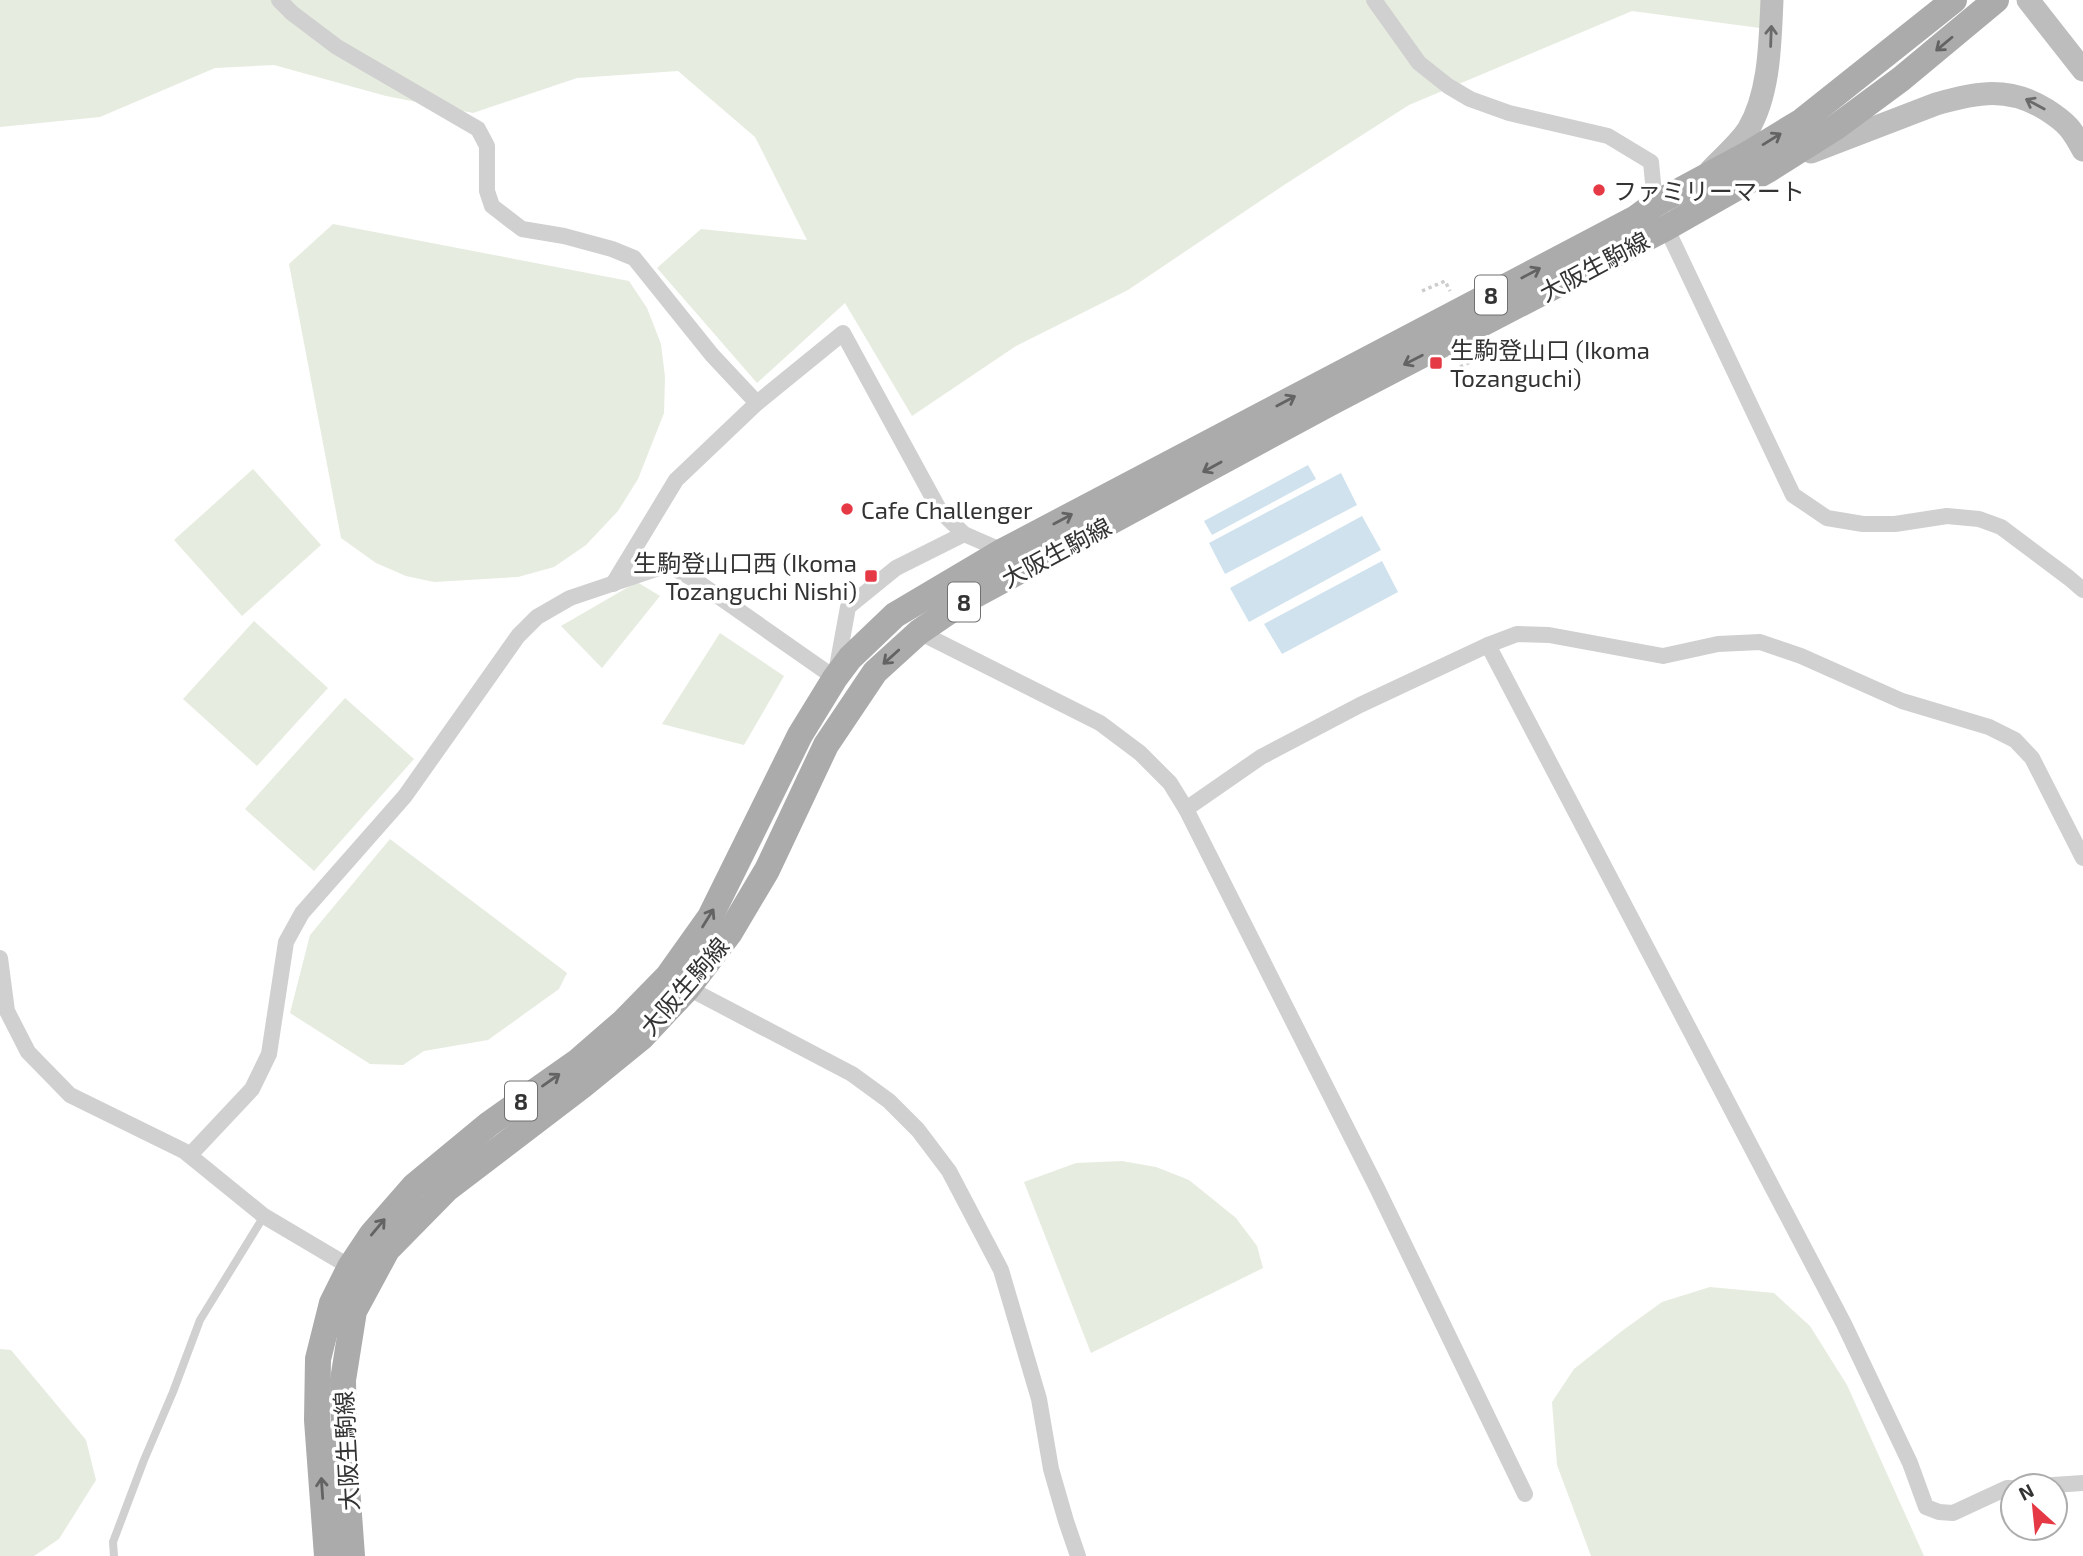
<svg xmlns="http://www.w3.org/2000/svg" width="2083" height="1556" font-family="'Exo 2','Noto Sans JP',sans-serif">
  <rect width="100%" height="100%" fill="#fff"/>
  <g fill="#e6ecdf">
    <path d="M0 0H1761L1760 28 1632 11 1409 105 1284 185 1128 290 1016 346 912 416 845 303 757 383 657 268 701 229 807 240 755 137 678 71 577 78 473 113 386 96 274 65 215 68 100 117 0 127Z"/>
    <path d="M333 224 629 281 647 308 661 344 665 377 664 413 638 479 618 511 586 545 554 567 518 577 434 582 406 576 376 563 341 538 289 264Z"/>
    <path d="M253 469 321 545 242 616 174 540Z"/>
    <path d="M637 582 660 596 602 668 561 626Z"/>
    <path d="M254 621 328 688 257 766 183 699Z"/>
    <path d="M720 633 784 676 744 745 662 724Z"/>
    <path d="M345 698 414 759 314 871 245 809Z"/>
    <path d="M390 839 567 973 559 989 488 1040 424 1051 403 1065 370 1064 290 1013 310 935Z"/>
    <path d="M1122 1161 1156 1167 1189 1180 1236 1218 1257 1246 1263 1268 1091 1353 1024 1182 1076 1163Z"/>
    <path d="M1710 1287 1774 1293 1810 1326 1847 1385 1924 1556H1591L1557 1465 1552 1402 1574 1369 1622 1331 1662 1302Z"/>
    <path d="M0 1349 11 1350 86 1440 96 1480 59 1539 34 1556H0Z"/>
  </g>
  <g fill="#cfe2ee">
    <path d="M1308 465 1316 479 1212 535 1204 521Z"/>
    <path d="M1341 473 1357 505 1225 574 1209 543Z"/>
    <path d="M1362 516 1381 550 1249 622 1230 588Z"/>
    <path d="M1382 561 1398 592 1282 654 1264 624Z"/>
  </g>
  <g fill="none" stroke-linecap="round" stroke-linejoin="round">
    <g stroke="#cdcdcd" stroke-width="3.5" stroke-dasharray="3.5 3.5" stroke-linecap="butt">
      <path d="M1422 291 1445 281 1450 291"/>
      <path d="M1460 367 1482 356 1478 348"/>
    </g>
    <path stroke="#d0d0d0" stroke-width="8" d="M114 1556 113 1542 144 1460 173 1392 200 1320 264 1216"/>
    <g stroke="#d0d0d0" stroke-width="16">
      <path d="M279 0 292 13 337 47 478 129 487 146V191L492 206 522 229 564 236 612 249 634 258 712 355 757 403"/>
      <path d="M1374 0 1419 63 1448 86 1470 99 1509 113 1608 136 1651 162 1655 204 1793 495 1827 518 1863 524H1895L1947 516 1979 519 2001 527 2069 578 2083 590"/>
      <path d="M613 584 676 480 757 403 843 333 940 511 964 534 1003 551"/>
      <path d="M919 632 1100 723 1140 753 1170 783 1186 809 1377 1188 1525 1494"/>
      <path d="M1488 645 1844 1324 1910 1463 1926 1507 1939 1512 1953 1513 2007 1488H2013"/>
      <path d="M1186 809 1261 757 1360 705 1488 645 1517 634 1549 635 1663 656 1718 644 1760 642 1801 656 1902 701 1989 727 2015 740 2032 758 2083 858"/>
      <path d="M0 958 7 1011 28 1052 70 1095 184 1151 264 1216 350 1267"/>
      <path d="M688 988 852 1074 889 1101 918 1130 949 1171 1001 1270 1039 1399 1051 1469 1066 1521 1078 1556"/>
      <path d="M190 1155 252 1089 269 1054 286 942 302 913 405 796 518 636 537 617 570 598 668 565 695 580 835 678 848 607 896 568 964 534"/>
      <path d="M2038 1486 2083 1483"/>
    </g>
    <g stroke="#bdbdbd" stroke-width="23">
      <path d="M2028 0 2083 70"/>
      <path d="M1811 152 1936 104C1977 92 2009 86 2047 110 2067 123 2072 129 2083 150"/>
      <path d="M1710 171C1722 158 1738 145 1748 130 1770 93 1770 42 1772 0"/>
    </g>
    <g stroke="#ababab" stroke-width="26">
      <path d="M327 1556 317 1420 318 1359 332 1303 350 1267 372 1234 414 1186 489 1124 578 1061 623 1022 668 976 710 917 800 735 835 678 850 658 895 615 1003 551 1636 218 1655 204 1746 155 1802 121 1954 0"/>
      <path d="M352 1556 344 1446 343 1380 354 1311 387 1250 447 1189 582 1086 641 1038 688 988 729 934 767 870 826 745 875 672 919 632 966 600 1332 402 1666 228 1768 170 1836 127 1901 79 1996 0"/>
    </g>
  </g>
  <defs><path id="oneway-shaft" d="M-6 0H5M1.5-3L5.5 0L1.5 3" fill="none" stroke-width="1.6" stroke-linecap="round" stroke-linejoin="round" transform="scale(1.75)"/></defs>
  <g stroke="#6a6a6a">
    <use href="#oneway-shaft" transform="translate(1771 36) rotate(-88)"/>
    <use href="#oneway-shaft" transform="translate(2035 104) rotate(-152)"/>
  </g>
  <g stroke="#636363">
    <use href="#oneway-shaft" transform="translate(1944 44) rotate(140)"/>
    <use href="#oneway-shaft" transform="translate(1772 139) rotate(-32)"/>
    <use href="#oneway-shaft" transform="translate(1531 273) rotate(-28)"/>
    <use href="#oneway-shaft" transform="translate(1413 360) rotate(153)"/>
    <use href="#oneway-shaft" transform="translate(1286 401) rotate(-28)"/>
    <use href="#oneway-shaft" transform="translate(1212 467) rotate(151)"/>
    <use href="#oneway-shaft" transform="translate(1063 519) rotate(-28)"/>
    <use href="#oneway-shaft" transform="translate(891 657) rotate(138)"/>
    <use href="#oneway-shaft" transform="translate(708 918) rotate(-58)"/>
    <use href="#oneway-shaft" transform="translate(551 1080) rotate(-35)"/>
    <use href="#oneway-shaft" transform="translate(378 1227) rotate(-50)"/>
    <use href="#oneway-shaft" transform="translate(322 1488) rotate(-94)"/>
  </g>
  <g fill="#e63946" stroke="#fff" stroke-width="2.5">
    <circle cx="1599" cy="190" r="7"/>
    <rect x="1429" y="356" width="14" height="14" rx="3.5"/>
    <circle cx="847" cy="509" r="7"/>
    <rect x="864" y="569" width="14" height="14" rx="3.5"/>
  </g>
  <g text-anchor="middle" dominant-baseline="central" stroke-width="7" stroke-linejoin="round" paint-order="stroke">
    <g fill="#fff" stroke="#707070" stroke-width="2">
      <rect x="1475" y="275.5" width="32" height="39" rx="5"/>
      <rect x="948" y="582.5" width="32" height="39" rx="5"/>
      <rect x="505" y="1081.5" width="32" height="39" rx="5"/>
    </g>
    <g font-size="23" font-weight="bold" fill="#333">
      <text x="1491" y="295">8</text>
      <text x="964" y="602">8</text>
      <text x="521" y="1101">8</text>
    </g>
    <g font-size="24" fill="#333" stroke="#fff" text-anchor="start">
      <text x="1613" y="190">ファミリーマート</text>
      <text x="1450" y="349">生駒登山口 (Ikoma<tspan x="1450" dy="28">Tozanguchi)</tspan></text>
      <text x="861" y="509">Cafe Challenger</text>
      <text x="857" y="562" text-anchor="end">生駒登山口西 (Ikoma<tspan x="857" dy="28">Tozanguchi Nishi)</tspan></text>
    </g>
    <g font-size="24" fill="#333" stroke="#fff">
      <text transform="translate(1594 266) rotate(-28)">大阪生駒線</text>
      <text transform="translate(1056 552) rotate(-28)">大阪生駒線</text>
      <text transform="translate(684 986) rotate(-49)">大阪生駒線</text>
      <text transform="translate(346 1451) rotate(-93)">大阪生駒線</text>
    </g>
  </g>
  <g transform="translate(2034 1507) rotate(333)"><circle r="33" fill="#ffffff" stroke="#adadad" stroke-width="2"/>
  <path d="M0-5L12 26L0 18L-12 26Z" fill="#e63946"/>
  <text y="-10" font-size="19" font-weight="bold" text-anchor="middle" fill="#333333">N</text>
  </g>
</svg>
